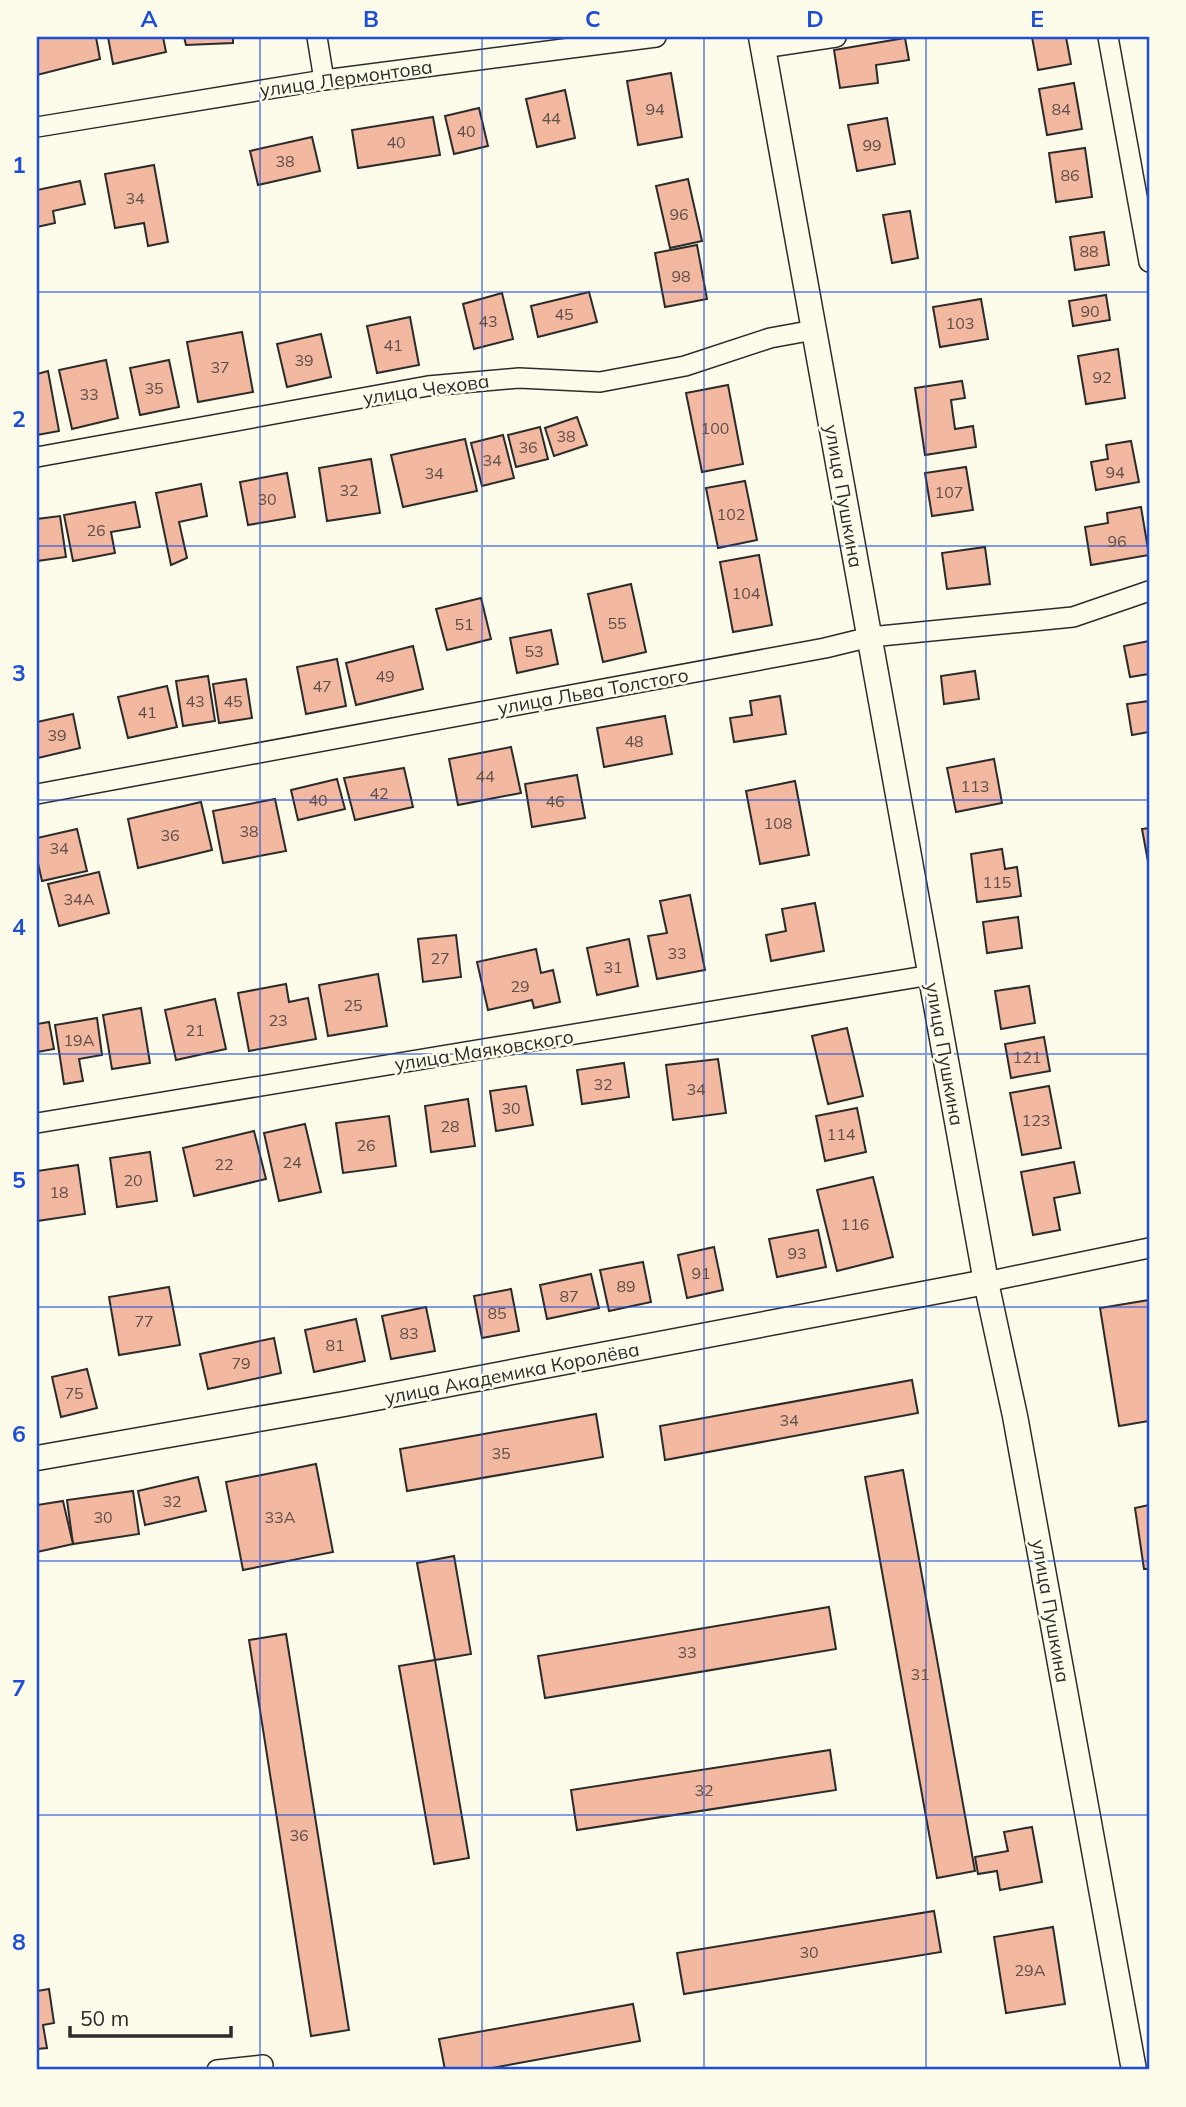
<svg xmlns="http://www.w3.org/2000/svg" width="1186" height="2107" font-family="Mulish,sans-serif">
  <rect width="100%" height="100%" fill="#fdfbea"/>
  <g fill="#f2b8a0" stroke="#2b2b2b" stroke-width="2">
    <path d="M37 37H96L100 59 37 75Z"/>
    <path d="M108 37H163L166 52 113 64Z"/>
    <path d="M184 37H233V43L186 45Z"/>
    <path d="M1032 37H1066L1071 64 1038 70Z"/>
    <path d="M905 38 909 60 876 65 878 83 840 88 834 50Z"/>
    <path d="M671 73 682 137 638 145 627 81Z"/>
    <path d="M1074 83 1082 129 1047 135 1039 89Z"/>
    <path d="M565 90 575 138 537 147 526 99Z"/>
    <path d="M479 108 488 146 454 154 445 116Z"/>
    <path d="M433 117 440 155 358 168 352 130Z"/>
    <path d="M887 118 895 164 857 171 848 125Z"/>
    <path d="M312 137 320 171 258 185 250 151Z"/>
    <path d="M1085 148 1092 197 1056 202 1049 153Z"/>
    <path d="M154 165 168 242 148 246 144 223 115 228 105 174Z"/>
    <path d="M688 179 702 241 670 248 656 186Z"/>
    <path d="M80 181 85 204 53 211 55 223 37 227V190Z"/>
    <path d="M910 211 918 258 892 263 883 215Z"/>
    <path d="M1104 232 1109 265 1075 270 1070 237Z"/>
    <path d="M697 245 707 299 665 307 655 253Z"/>
    <path d="M589 292 597 322 538 337 531 306Z"/>
    <path d="M502 293 513 339 474 349 463 304Z"/>
    <path d="M1106 295 1110 320 1073 326 1069 301Z"/>
    <path d="M981 299 988 339 940 347 933 307Z"/>
    <path d="M410 317 419 365 377 373 367 326Z"/>
    <path d="M242 332 253 392 198 402 187 342Z"/>
    <path d="M321 334 331 377 287 387 277 344Z"/>
    <path d="M1118 349 1125 398 1086 404 1078 356Z"/>
    <path d="M106 360 118 418 72 429 59 370Z"/>
    <path d="M169 360 179 407 140 415 130 368Z"/>
    <path d="M48 371 59 431 37 435V374Z"/>
    <path d="M962 381 965 398 951 400 955 429 973 426 976 447 925 455 915 388Z"/>
    <path d="M728 385 743 464 702 472 686 393Z"/>
    <path d="M577 417 587 445 554 456 545 428Z"/>
    <path d="M540 427 548 459 516 467 508 435Z"/>
    <path d="M503 435 514 478 482 486 471 443Z"/>
    <path d="M465 439 477 491 403 507 391 455Z"/>
    <path d="M1131 441 1139 482 1096 490 1091 462 1108 459 1106 445Z"/>
    <path d="M371 459 380 513 327 521 319 468Z"/>
    <path d="M966 467 973 510 932 516 925 473Z"/>
    <path d="M287 473 295 517 248 525 240 482Z"/>
    <path d="M745 481 757 540 718 548 706 488Z"/>
    <path d="M201 484 207 516 179 522 187 558 171 565 156 493Z"/>
    <path d="M135 502 140 527 111 532 115 553 73 561 64 515Z"/>
    <path d="M1141 507 1149 555 1091 565 1085 527 1108 523 1107 513Z"/>
    <path d="M60 516 66 557 37 561V519Z"/>
    <path d="M985 547 990 584 947 589 942 553Z"/>
    <path d="M759 555 772 625 733 632 720 562Z"/>
    <path d="M631 584 646 652 603 662 588 594Z"/>
    <path d="M481 598 491 639 447 650 436 609Z"/>
    <path d="M551 630 558 664 517 673 510 638Z"/>
    <path d="M1149 641V674L1130 677 1124 646Z"/>
    <path d="M413 646 423 689 356 705 346 663Z"/>
    <path d="M337 659 346 706 306 714 297 667Z"/>
    <path d="M975 671 979 699 944 704 941 676Z"/>
    <path d="M208 676 215 721 183 726 176 681Z"/>
    <path d="M246 679 252 718 219 723 213 684Z"/>
    <path d="M167 686 177 727 128 738 118 697Z"/>
    <path d="M780 696 786 734 734 742 730 718 752 715 750 701Z"/>
    <path d="M1149 701V732L1132 735 1127 704Z"/>
    <path d="M73 714 80 748 38 758 37 722Z"/>
    <path d="M665 716 672 754 604 767 597 728Z"/>
    <path d="M511 747 521 793 458 805 449 759Z"/>
    <path d="M994 759 1002 803 956 812 947 768Z"/>
    <path d="M404 768 413 807 355 820 344 778Z"/>
    <path d="M577 775 585 818 532 827 525 784Z"/>
    <path d="M337 779 345 809 298 820 291 790Z"/>
    <path d="M795 781 809 855 760 864 746 791Z"/>
    <path d="M275 799 286 851 223 863 213 811Z"/>
    <path d="M201 802 212 850 138 868 128 819Z"/>
    <path d="M1149 828V867L1142 829Z"/>
    <path d="M77 829 87 871 42 881 37 859V838Z"/>
    <path d="M1002 849 1005 869 1017 867 1021 896 977 902 971 854Z"/>
    <path d="M99 872 109 913 59 926 48 884Z"/>
    <path d="M690 895 705 970 657 979 648 936 667 933 660 901Z"/>
    <path d="M815 903 824 951 771 961 766 935 786 931 782 909Z"/>
    <path d="M1018 917 1022 948 987 953 983 922Z"/>
    <path d="M456 935 461 977 423 982 418 939Z"/>
    <path d="M629 939 638 986 597 995 587 948Z"/>
    <path d="M536 949 541 973 553 970 560 1002 534 1008 532 1000 488 1010 477 962Z"/>
    <path d="M378 974 387 1026 328 1036 319 985Z"/>
    <path d="M286 984 289 1002 308 998 316 1039 249 1051 238 993Z"/>
    <path d="M1029 986 1035 1023 1001 1029 995 991Z"/>
    <path d="M215 999 226 1049 176 1060 165 1010Z"/>
    <path d="M141 1008 150 1063 112 1069 103 1015Z"/>
    <path d="M97 1018 102 1055 79 1059 83 1081 64 1084 55 1025Z"/>
    <path d="M49 1022 54 1049 37 1052V1024Z"/>
    <path d="M847 1028 863 1096 828 1104 812 1036Z"/>
    <path d="M1044 1037 1050 1071 1011 1078 1005 1044Z"/>
    <path d="M718 1059 726 1113 673 1120 666 1065Z"/>
    <path d="M624 1063 629 1097 582 1104 577 1070Z"/>
    <path d="M526 1086 533 1125 496 1131 490 1091Z"/>
    <path d="M1049 1086 1061 1148 1022 1155 1010 1093Z"/>
    <path d="M468 1099 475 1146 431 1152 425 1106Z"/>
    <path d="M857 1108 866 1152 825 1161 816 1116Z"/>
    <path d="M389 1116 396 1166 343 1173 336 1123Z"/>
    <path d="M305 1124 321 1192 279 1201 264 1133Z"/>
    <path d="M254 1131 266 1179 194 1196 183 1148Z"/>
    <path d="M150 1152 157 1201 117 1207 110 1158Z"/>
    <path d="M1074 1162 1080 1193 1054 1198 1060 1230 1033 1235 1021 1172Z"/>
    <path d="M78 1165 85 1214 37 1221V1171Z"/>
    <path d="M873 1177 893 1257 837 1271 817 1190Z"/>
    <path d="M818 1230 826 1267 777 1277 769 1239Z"/>
    <path d="M714 1247 723 1290 687 1298 678 1255Z"/>
    <path d="M643 1262 651 1302 609 1311 600 1270Z"/>
    <path d="M591 1274 599 1308 547 1319 540 1285Z"/>
    <path d="M169 1287 180 1345 119 1355 109 1297Z"/>
    <path d="M511 1289 519 1331 482 1338 474 1296Z"/>
    <path d="M1149 1300V1421L1119 1426 1100 1308Z"/>
    <path d="M426 1307 435 1351 391 1359 382 1316Z"/>
    <path d="M356 1319 365 1361 314 1372 305 1330Z"/>
    <path d="M274 1338 281 1373 208 1389 200 1354Z"/>
    <path d="M87 1369 97 1408 61 1417 52 1377Z"/>
    <path d="M912 1380 918 1413 665 1460 660 1426Z"/>
    <path d="M596 1414 603 1457 407 1491 400 1449Z"/>
    <path d="M316 1464 333 1552 243 1570 226 1482Z"/>
    <path d="M903 1470 975 1871 937 1878 865 1477Z"/>
    <path d="M198 1477 206 1511 145 1525 138 1491Z"/>
    <path d="M133 1491 139 1534 73 1544 67 1500Z"/>
    <path d="M63 1501 73 1544 37 1552V1505Z"/>
    <path d="M1149 1505V1569H1144L1135 1508Z"/>
    <path d="M454 1556 471 1654 435 1660 417 1563Z"/>
    <path d="M829 1607 836 1649 545 1698 538 1656Z"/>
    <path d="M286 1634 349 2030 311 2036 249 1640Z"/>
    <path d="M435 1660 469 1858 434 1864 399 1666Z"/>
    <path d="M830 1750 836 1790 577 1830 571 1790Z"/>
    <path d="M1032 1827 1042 1882 1000 1890 997 1871 978 1874 975 1857 1008 1851 1004 1832Z"/>
    <path d="M934 1911 941 1952 684 1994 677 1953Z"/>
    <path d="M1053 1927 1065 2004 1006 2013 994 1937Z"/>
    <path d="M49 1989 54 2023 43 2025 47 2048 37 2049V1991Z"/>
    <path d="M633 2004 640 2041 481 2070H445L439 2039Z"/>
  </g>
  <g fill="none" stroke-linecap="round" stroke-linejoin="round">
    <g stroke="#2b2b2b" stroke-width="22">
      <g id="minor">
        <path d="M317 37 324 80"/>
        <path d="M1108 37 1149 262"/>
        <path d="M763 48 836 37"/>
        <path d="M37 127 324 80 656 37"/>
        <path d="M37 457 428 386 519 378 600 382 685 366 770 338 814 330"/>
        <path d="M37 794 825 648 870 637 1073 617 1149 591"/>
        <path d="M37 1123 931 975"/>
        <path d="M986 1282 1149 1248"/>
        <path d="M217 2070 263 2065"/>
      </g>
    </g>
    <g stroke="#2b2b2b" stroke-width="27">
      <g id="tertiary">
        <path d="M761 37 986 1282 1015 1416 1134 2070"/>
        <path d="M37 1458 344 1404 986 1282"/>
      </g>
    </g>
    <use href="#minor" stroke="#fdfbea" stroke-width="19"/>
    <use href="#tertiary" stroke="#fdfbea" stroke-width="24"/>
  </g>
  <path fill="none" stroke="#1d4ed8" stroke-width="2" stroke-opacity="0.55" d="M260 37V2070M482 37V2070M704 37V2070M926 37V2070M37 292H1149M37 546H1149M37 800H1149M37 1054H1149M37 1307H1149M37 1561H1149M37 1815H1149"/>
  <g text-anchor="middle" dominant-baseline="central" stroke-width="5" stroke-linejoin="round" paint-order="stroke">
    <g font-size="16" fill="#5d4e48">
      <text x="655" y="109">94</text>
      <text x="1061" y="109">84</text>
      <text x="551" y="118">44</text>
      <text x="466" y="131">40</text>
      <text x="396" y="142">40</text>
      <text x="872" y="145">99</text>
      <text x="285" y="161">38</text>
      <text x="1070" y="175">86</text>
      <text x="135" y="198">34</text>
      <text x="679" y="214">96</text>
      <text x="1089" y="251">88</text>
      <text x="681" y="276">98</text>
      <text x="1090" y="311">90</text>
      <text x="564" y="314">45</text>
      <text x="488" y="321">43</text>
      <text x="960" y="323">103</text>
      <text x="393" y="345">41</text>
      <text x="304" y="360">39</text>
      <text x="220" y="367">37</text>
      <text x="1102" y="377">92</text>
      <text x="154" y="388">35</text>
      <text x="89" y="394">33</text>
      <text x="715" y="428">100</text>
      <text x="566" y="436">38</text>
      <text x="528" y="447">36</text>
      <text x="492" y="460">34</text>
      <text x="1115" y="472">94</text>
      <text x="434" y="473">34</text>
      <text x="349" y="490">32</text>
      <text x="949" y="492">107</text>
      <text x="267" y="499">30</text>
      <text x="731" y="514">102</text>
      <text x="96" y="530">26</text>
      <text x="1117" y="541">96</text>
      <text x="746" y="593">104</text>
      <text x="617" y="623">55</text>
      <text x="464" y="624">51</text>
      <text x="534" y="651">53</text>
      <text x="385" y="676">49</text>
      <text x="322" y="686">47</text>
      <text x="195" y="701">43</text>
      <text x="233" y="701">45</text>
      <text x="147" y="712">41</text>
      <text x="57" y="735">39</text>
      <text x="634" y="741">48</text>
      <text x="485" y="776">44</text>
      <text x="975" y="786">113</text>
      <text x="379" y="793">42</text>
      <text x="318" y="800">40</text>
      <text x="555" y="801">46</text>
      <text x="778" y="823">108</text>
      <text x="249" y="831">38</text>
      <text x="170" y="835">36</text>
      <text x="59" y="848">34</text>
      <text x="997" y="882">115</text>
      <text x="79" y="899">34А</text>
      <text x="677" y="953">33</text>
      <text x="440" y="958">27</text>
      <text x="613" y="967">31</text>
      <text x="520" y="986">29</text>
      <text x="353" y="1005">25</text>
      <text x="278" y="1020">23</text>
      <text x="195" y="1030">21</text>
      <text x="79" y="1040">19А</text>
      <text x="1027" y="1057">121</text>
      <text x="603" y="1084">32</text>
      <text x="696" y="1089">34</text>
      <text x="511" y="1108">30</text>
      <text x="1036" y="1120">123</text>
      <text x="450" y="1126">28</text>
      <text x="841" y="1134">114</text>
      <text x="366" y="1145">26</text>
      <text x="292" y="1162">24</text>
      <text x="224" y="1164">22</text>
      <text x="133" y="1180">20</text>
      <text x="59" y="1192">18</text>
      <text x="855" y="1224">116</text>
      <text x="797" y="1253">93</text>
      <text x="701" y="1273">91</text>
      <text x="626" y="1286">89</text>
      <text x="569" y="1296">87</text>
      <text x="497" y="1313">85</text>
      <text x="144" y="1321">77</text>
      <text x="409" y="1333">83</text>
      <text x="335" y="1345">81</text>
      <text x="241" y="1363">79</text>
      <text x="74" y="1393">75</text>
      <text x="789" y="1420">34</text>
      <text x="501" y="1453">35</text>
      <text x="172" y="1501">32</text>
      <text x="103" y="1517">30</text>
      <text x="280" y="1517">33А</text>
      <text x="687" y="1652">33</text>
      <text x="920" y="1674">31</text>
      <text x="704" y="1790">32</text>
      <text x="299" y="1835">36</text>
      <text x="809" y="1952">30</text>
      <text x="1030" y="1970">29А</text>
    </g>
    <g font-size="19" fill="#2b2b2b" stroke="#fdfbea">
      <text transform="translate(346 78) rotate(-8)">улица Лермонтова</text>
      <text transform="translate(426 389) rotate(-8)">улица Чехова</text>
      <text transform="translate(844 496) rotate(80)">улица Пушкина</text>
      <text transform="translate(593 691) rotate(-10)">улица Льва Толстого</text>
      <text transform="translate(484 1050) rotate(-9)">улица Маяковского</text>
      <text transform="translate(945 1054) rotate(80)">улица Пушкина</text>
      <text transform="translate(512 1373) rotate(-11)">улица Академика Королёва</text>
      <text transform="translate(1051 1611) rotate(80)">улица Пушкина</text>
    </g>
  </g>
  <rect width="1186" height="2107" fill="none" stroke="#fdfbea" stroke-width="77"/>
  <path d="M70 2026v10h161v-10" fill="none" stroke="#2b2b2b" stroke-width="3.5"/>
  <text x="80" y="2026" font-size="21" fill="#2b2b2b" stroke="#fdfbea" stroke-width="5" paint-order="stroke">50 m</text>
  <rect x="38" y="38" width="1110" height="2030" fill="none" stroke="#1d4ed8" stroke-width="2.5"/>
  <g font-size="23" text-anchor="middle" font-weight="bold" fill="#1d4ed8">
    <text x="149" y="27">A</text>
    <text x="371" y="27">B</text>
    <text x="593" y="27">C</text>
    <text x="815" y="27">D</text>
    <text x="1037" y="27">E</text>
    <text x="19" y="173">1</text>
    <text x="19" y="427">2</text>
    <text x="19" y="681">3</text>
    <text x="19" y="935">4</text>
    <text x="19" y="1188">5</text>
    <text x="19" y="1442">6</text>
    <text x="19" y="1696">7</text>
    <text x="19" y="1950">8</text>
  </g>
</svg>
